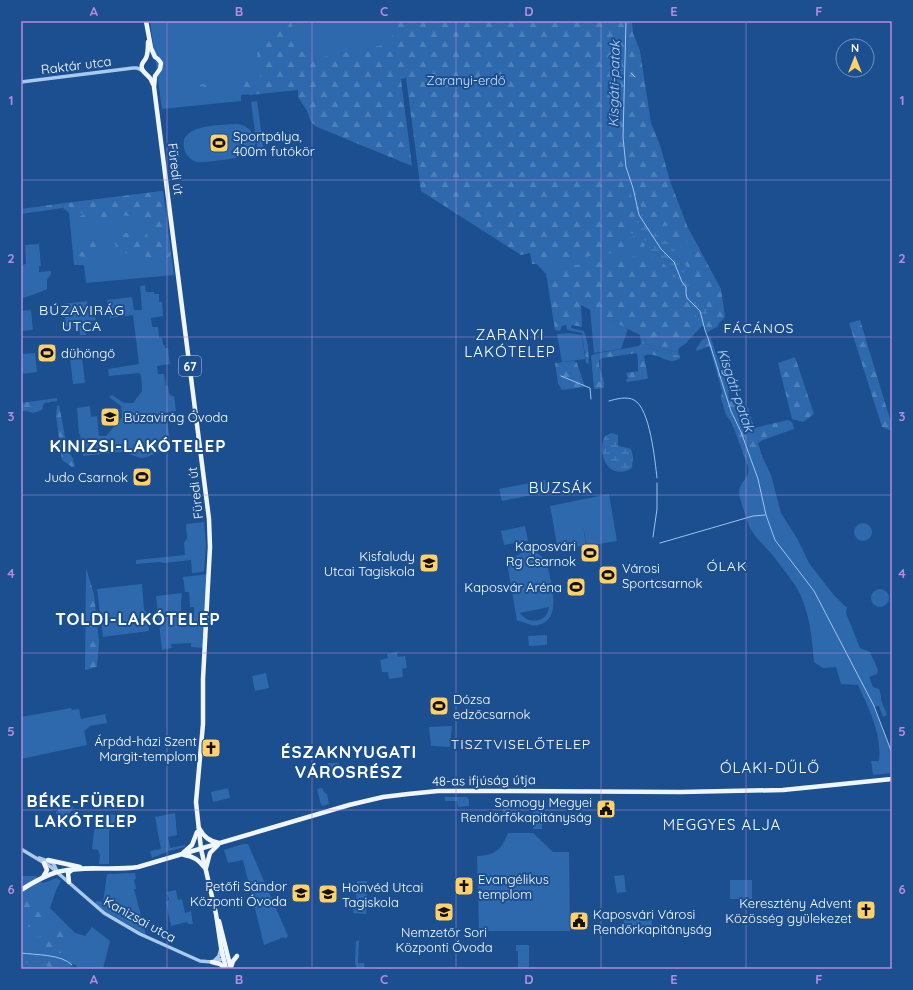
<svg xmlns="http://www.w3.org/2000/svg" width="913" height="990" font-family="Quicksand,sans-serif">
  <defs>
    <pattern id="forest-firs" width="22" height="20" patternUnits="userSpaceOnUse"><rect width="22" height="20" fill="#2e69ad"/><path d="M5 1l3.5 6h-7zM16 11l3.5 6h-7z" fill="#4d80b9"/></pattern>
    <pattern id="wetland-marsh" width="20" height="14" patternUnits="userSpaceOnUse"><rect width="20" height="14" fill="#2e69ad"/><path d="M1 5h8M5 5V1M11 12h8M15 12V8" fill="none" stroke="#4d80b9"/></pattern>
  </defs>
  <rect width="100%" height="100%" fill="#1b4f8f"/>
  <g fill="#2e69ad" fill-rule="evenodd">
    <path d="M150 21H401L406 78 241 95V101L162 109Z"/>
    <path d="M257 101 264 152 258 153 251 102Z"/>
    <path d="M237 124C252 125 263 143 249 154 243 158 204 163 197 162 193 161 189 158 187 155 184 151 183 145 184 140 189 124 223 125 237 124Z"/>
    <path d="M179 151 180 157 170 158 169 152Z"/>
    <path d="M623 161H627L684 221 700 250 686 262 704 302 710 310 705 321 698 325 550 273H545L537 264 541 260 612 241 625 186 621 166Z"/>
    <path d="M163 191 174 275 86 283 84 265H74L69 213 63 208 65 203Z"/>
    <path d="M39 244 41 266H39V272L51 271V274L47 280V289C44 291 25 298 21 298V265L26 264 25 245Z"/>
    <path d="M145 285 146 292H154V294H159V302H162L163 316 151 318 152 327H158L159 338H162L163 345H165V348H168L170 364 157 366 158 374H164L166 386H168L169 393 172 396H174L176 411 163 413 164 419H167L170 442 167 449 147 457 141 458 122 452 83 456 80 434H79L77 408 90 406 91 417 97 416 99 436H106L122 417 121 406 109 397 112 395 124 403H133L142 391 141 375 139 373 109 376 108 369 139 364 133 315 110 318 107 300 132 297 134 310H142L140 286Z"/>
    <path d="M87 301 89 317H95L96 320 84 322 86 335H80L79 325 66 326 63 304Z"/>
    <path d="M590 309 628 329 621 349 594 353Z"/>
    <path d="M31 310 33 330 21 331V311Z"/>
    <path d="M569 333 582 335 585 359 562 362 557 334Z"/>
    <path d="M641 343 678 352 680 356 639 346Z"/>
    <path d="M50 345 51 361 43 362 42 346Z"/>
    <path d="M81 348 85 383 73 384 69 350Z"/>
    <path d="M35 353 37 372 21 374V354Z"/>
    <path d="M762 456 771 475 781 513 798 540 809 563 833 594 847 608 846 613 860 648 870 652 878 670 877 674 869 677 873 687 879 689 881 696V700L887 715 883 717 879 706 874 707 892 754V773L873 775 871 761H879C882 734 869 709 858 685L841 684 836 667 823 668 814 662C812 636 809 607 795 585 789 576 781 567 775 558 768 549 756 539 751 530 748 524 739 497 739 492 740 478 754 479 746 461L757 459Z"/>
    <path d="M545 480 547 492 502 501 499 489Z"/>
    <path d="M609 494 617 541 587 546 583 525 586 545 558 550 550 506Z"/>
    <path d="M204 522 206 545 204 571 203 572 192 573 191 560 164 563 160 562 136 564V560L185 555 184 543 187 538 186 524Z"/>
    <circle cx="863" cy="532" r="9"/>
    <path d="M525 526 528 541 504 545 501 531Z"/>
    <path d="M527 551C536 551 542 555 547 563 550 580 564 620 538 625 530 627 525 621 517 621L507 562C514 560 517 553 527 551ZM549 607C548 623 528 625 520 613Z"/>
    <path d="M209 574 205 648 191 647V643L171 644 172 648 162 650 156 596 182 593 181 603 182 621 192 620V617L194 616V607H190L189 592H185L183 577Z"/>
    <path d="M142 584 144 610 147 613 149 631 103 637 97 589Z"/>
    <circle cx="880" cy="598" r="9"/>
    <path d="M547 635V645L529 646 528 636Z"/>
    <path d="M397 652 398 657 405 656 407 668 402 669 403 677 389 679 388 672H382L380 660 388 658 387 654Z"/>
    <path d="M266 673 269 688 255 691 252 676Z"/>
    <path d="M71 708 72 710 79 709 81 719 105 714 107 723 90 726 84 731 87 745 21 759V717Z"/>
    <path d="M452 726 450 747 431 746 429 727Z"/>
    <rect x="328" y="763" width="11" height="6"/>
    <path d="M228 788 230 798 213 802 211 792Z"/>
    <path d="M322 788 325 793 327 794 329 804 323 806 321 805 317 789Z"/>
    <path d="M445 797H466L469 799V806L458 807 457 801H445Z"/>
    <rect x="503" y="805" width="7" height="12"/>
    <path d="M74 806 60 829 56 812 58 811V809Z"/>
    <rect x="533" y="811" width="9" height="18"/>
    <path d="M175 813 177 835 168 837 170 848 185 845V847L169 851 152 858 150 851 161 849 155 817Z"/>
    <path d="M103 814 118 815 109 831V864H99L100 855 98 850 92 849C94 839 93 819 103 814Z"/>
    <path d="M508 833H533L553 852H569L570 931H479L477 856C496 855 501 850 508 833Z"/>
    <path d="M243 844H248L288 936 285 939 284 937 264 945 243 860 228 863 224 850Z"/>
    <path d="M135 873 136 879 134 880 136 889H134L146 935 105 911 95 904 96 901 103 902 107 874Z"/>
    <path d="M624 875 626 892 617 893 614 876Z"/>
    <path d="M21 876H36L43 883 57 878 61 881 57 888 50 908 75 933 85 936 92 927 110 941 103 969H79L75 965 72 964 70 969H21Z"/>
    <rect x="730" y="880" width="22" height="19"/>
    <path d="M357 881H367L366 914 353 913 354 907 356 903Z"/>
    <path d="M176 890 178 900 182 899 185 913 191 911 193 924H188L187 922 171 926 166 902 169 900 167 892Z"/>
    <path d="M651 916 653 931H624V919Z"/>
    <path d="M356 941H359L358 963H364L365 969H357L355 964Z"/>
    <path d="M516 945H529V969H518V951H516Z"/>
  </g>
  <g fill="url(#forest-firs)" fill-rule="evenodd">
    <path d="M283 21H291L298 50H312L319 58 393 43 391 21H632L633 33 640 51 651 123 660 145 670 181 688 228 721 289 725 317 719 323 718 326 708 332 706 331 705 327 702 326 700 328 686 343 679 348 678 352 641 343 640 335 581 305 582 327 572 325 571 328 584 331 588 345 589 364 586 363 582 333 567 330 566 325 562 326 560 331 555 330 546 273 537 264H532L530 253 521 255 421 191 406 78 401 79 412 166 317 127 311 122 307 111 298 97V90L249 95V93L242 94 239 91 238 82 248 79 253 86 261 85 259 67 260 63C256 57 257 48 259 41 271 36 267 30 283 29ZM627 162 632 168 635 176V185L641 198V211L652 228 684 223 685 226 655 232 661 237 671 244 694 241 698 249 678 251 679 257C686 263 690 272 692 282 692 285 691 288 693 291 697 299 706 302 709 310 707 316 705 321 699 323L693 309 686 300 674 274 659 259 646 255 555 268 550 272H546L539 264 542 261 546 263 643 248 645 245 638 236 613 239V238L633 233 638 230C637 225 635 219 635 214 635 211 635 208 635 205 632 193 618 175 624 163Z"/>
    <path d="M211 83H218L219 84 218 86 204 87 203 86 193 88 191 86Z"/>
    <path d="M162 191 167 233 171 254 169 257 160 258 156 256 151 264 149 265 145 260 146 252C128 259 133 254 117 249L115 244 118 235C127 232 138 230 147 234L148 241 152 244H155L156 240 155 234 150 233 147 227 148 223 141 222 135 217 122 215 118 210 110 211 109 217 105 220 92 222V219L90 217 86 218 85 222 76 224 75 221 77 218 85 214 78 212H71L68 203Z"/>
    <path d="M65 203 63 208 21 214V209Z"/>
    <path d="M85 237C91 238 95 237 101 239L102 247 97 253 93 254 90 258 79 256 77 255 76 243 79 238Z"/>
    <path d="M860 320 892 426V431L882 427 849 323Z"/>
    <path d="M710 336 729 390 728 396 733 401 748 408 754 428 788 420 792 422 794 429 763 440 758 443 762 456 757 459 746 461 732 423 726 415 721 398 722 391 719 380 709 346 697 351 696 349 702 340Z"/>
    <path d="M639 346 680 356V358C669 368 656 349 644 356L648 378 646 379 627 382 626 380 628 379 626 373 638 371V362L637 353 603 358 599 360C598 370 605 378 604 388L595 389 594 388 591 356 594 354Z"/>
    <path d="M795 357 814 414 803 422 792 419 778 363Z"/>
    <path d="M574 361 577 363 585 387 562 390 558 383 555 363Z"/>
    <path d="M57 398V401L44 403 42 410 33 413 26 411H21V403Z"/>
    <path d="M59 405 66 442 68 450 73 459 75 466 72 467 62 460 56 416 57 406Z"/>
    <path d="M86 568 94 594 99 642 97 667 85 670Z"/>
    <path d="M27 898 33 902V910L21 919V909H23L24 901Z"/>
    <path d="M43 910 46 911 45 916 42 918 34 929 32 930 29 929 28 926C32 918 34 911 43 910Z"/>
    <path d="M55 920 59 922 67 930 63 946 66 951 65 954 31 948V940L35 939 37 937 46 936 47 939H50L51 932 54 929Z"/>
    <path d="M21 955 60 959 67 957 73 960C67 967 62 969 53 969V967L44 966 40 963C34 964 28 962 21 963Z"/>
  </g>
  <g fill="url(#wetland-marsh)">
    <path d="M633 188 640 200V210L651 228 657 235 673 246 677 256 685 263 684 268 686 280 691 289 689 296 700 305 705 306 708 309C707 316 704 318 699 322L693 308 687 299 674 272 657 256 650 254 648 252 649 243 642 239 640 237 643 231 637 227 636 207Z"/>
    <path d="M611 433 618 435V446L629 448 631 449 633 457 632 468C609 482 596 454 605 436Z"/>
  </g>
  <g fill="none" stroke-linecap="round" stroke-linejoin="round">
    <g stroke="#9cc4f0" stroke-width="1">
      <path d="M626 21 623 137 626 167 633 188 639 215 661 249 674 262 682 282 686 287V293L687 298 700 311 705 330 708 338 731 411 741 432 758 479 766 515 775 540 814 591 874 706 892 753"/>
      <path d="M631 73 635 77"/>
      <path d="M561 376 590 388 591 399"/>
      <path d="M609 401C616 399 627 396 634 400 650 408 655 461 657 478"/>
      <path d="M653 537 657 509V483"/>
      <path d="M660 543 753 516 765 515"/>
      <path d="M21 953C35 955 62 954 72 965"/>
    </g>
    <g stroke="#a9c9ee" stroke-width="3.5">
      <path d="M21 82 133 68H137L143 71"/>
      <path d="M21 849 51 867 104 913 140 934 200 961 212 962 223 959"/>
      <path d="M39 858 53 863 57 871"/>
      <path d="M215 960 219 956 221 948"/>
    </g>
    <g stroke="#f0f6ff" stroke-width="4.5">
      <path d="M146 21 151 48 155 57 158 59 161 63 160 69 155 76 154 87 209 519 210 547 203 679V724L196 802 201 849 216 914 221 947 226 969"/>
      <path d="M148 42C148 46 148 54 146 58 144 62 140 64 142 69 145 76 150 74 153 84"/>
      <path d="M199 828C204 837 209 841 219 843"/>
      <path d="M183 853 192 845 197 832"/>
      <path d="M184 855C193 856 199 860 204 867"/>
      <path d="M48 860 80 867"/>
      <path d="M206 868 210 853 218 845"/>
      <path d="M43 877 47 870 44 863"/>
      <path d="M69 882 68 873 72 870"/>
      <path d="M21 890C32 883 44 876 57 872 83 865 111 871 138 867L349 805 383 797 408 794 438 791H491L681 792 783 790 892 779"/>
      <path d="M219 921 231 969"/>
      <path d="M212 962 220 964 225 969"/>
      <path d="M231 967 233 961 237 956"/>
    </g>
  </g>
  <path fill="none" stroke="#b68bdc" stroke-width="1" stroke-opacity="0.55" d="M167 21V969M312 21V969M456 21V969M601 21V969M746 21V969M21 180H892M21 337H892M21 495H892M21 653H892M21 810H892"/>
  <defs>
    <g id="stadium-square" transform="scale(1)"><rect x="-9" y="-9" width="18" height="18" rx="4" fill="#ffd166" stroke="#1b4f8f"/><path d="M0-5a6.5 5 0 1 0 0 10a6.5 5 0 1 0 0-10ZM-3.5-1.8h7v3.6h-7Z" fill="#111"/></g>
    <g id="school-square" transform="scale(1)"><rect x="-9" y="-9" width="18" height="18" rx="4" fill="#ffd166" stroke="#1b4f8f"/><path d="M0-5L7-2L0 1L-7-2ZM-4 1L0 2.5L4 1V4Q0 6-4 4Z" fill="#111"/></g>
    <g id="church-square" transform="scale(1)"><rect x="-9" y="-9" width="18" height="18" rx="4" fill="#ffd166" stroke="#1b4f8f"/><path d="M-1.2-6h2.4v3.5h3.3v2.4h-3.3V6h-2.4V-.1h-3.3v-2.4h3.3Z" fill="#111"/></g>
    <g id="civic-square" transform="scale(1)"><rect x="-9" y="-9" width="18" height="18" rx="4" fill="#ffd166" stroke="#1b4f8f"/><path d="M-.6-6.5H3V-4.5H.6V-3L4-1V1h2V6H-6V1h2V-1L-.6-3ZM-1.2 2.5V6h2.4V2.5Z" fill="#111"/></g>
  </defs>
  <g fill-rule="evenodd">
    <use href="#stadium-square" x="219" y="143"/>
    <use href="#stadium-square" x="47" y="353"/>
    <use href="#school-square" x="110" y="417"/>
    <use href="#stadium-square" x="142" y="477"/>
    <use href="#stadium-square" x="590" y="553"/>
    <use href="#school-square" x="429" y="563"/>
    <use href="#stadium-square" x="608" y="575"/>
    <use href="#stadium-square" x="576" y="587"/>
    <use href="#stadium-square" x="439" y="706"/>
    <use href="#church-square" x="211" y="748"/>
    <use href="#civic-square" x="606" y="809"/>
    <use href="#church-square" x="464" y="886"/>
    <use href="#school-square" x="301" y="893"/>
    <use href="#school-square" x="328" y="894"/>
    <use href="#church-square" x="866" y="910"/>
    <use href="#school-square" x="444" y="912"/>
    <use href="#civic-square" x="579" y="921"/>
  </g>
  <g text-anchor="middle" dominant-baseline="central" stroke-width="4" stroke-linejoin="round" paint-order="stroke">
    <rect fill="#1b4f8f" stroke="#bbcadd" stroke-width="1" x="179" y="356" width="22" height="20" rx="3"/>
    <g font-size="12" font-weight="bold" fill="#fff">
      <text x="190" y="366">67</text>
    </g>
    <g font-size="13" fill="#fff" stroke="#1b4f8f">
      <text transform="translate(76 65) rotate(-7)">Raktár utca</text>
      <text transform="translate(176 169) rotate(83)">Füredi út</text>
      <text transform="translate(195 493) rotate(-97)">Füredi út</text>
      <text transform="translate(484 780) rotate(-1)">48-as ifjúság útja</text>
      <text transform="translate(140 919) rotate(29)">Kanizsai utca</text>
    </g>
    <g font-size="13" fill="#cfe3fa" stroke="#1b4f8f">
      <text x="466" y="80">Zaranyi-erdő</text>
    </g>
    <g font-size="13" fill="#fff" stroke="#1b4f8f" text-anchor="start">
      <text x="233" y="136">Sportpálya,<tspan x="233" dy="15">400m futókör</tspan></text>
      <text x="61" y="353">dühöngő</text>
      <text x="124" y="417">Búzavirág Óvoda</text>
      <text x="128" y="477" text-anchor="end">Judo Csarnok</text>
      <text x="576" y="546" text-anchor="end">Kaposvári<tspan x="576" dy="15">Rg Csarnok</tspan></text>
      <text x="415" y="556" text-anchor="end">Kisfaludy<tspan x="415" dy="15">Utcai Tagiskola</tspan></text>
      <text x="622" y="568">Városi<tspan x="622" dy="15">Sportcsarnok</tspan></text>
      <text x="562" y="587" text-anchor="end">Kaposvár Aréna</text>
      <text x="453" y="699">Dózsa<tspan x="453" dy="15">edzőcsarnok</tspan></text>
      <text x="197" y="741" text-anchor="end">Árpád-házi Szent<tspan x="197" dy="15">Margit-templom</tspan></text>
      <text x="592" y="802" text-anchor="end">Somogy Megyei<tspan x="592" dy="15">Rendőrfőkapitányság</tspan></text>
      <text x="478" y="879">Evangélikus<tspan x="478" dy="15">templom</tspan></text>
      <text x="287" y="886" text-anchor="end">Petőfi Sándor<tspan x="287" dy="15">Központi Óvoda</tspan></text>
      <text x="342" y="887">Honvéd Utcai<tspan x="342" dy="15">Tagiskola</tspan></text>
      <text x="852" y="903" text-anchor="end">Keresztény Advent<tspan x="852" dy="15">Közösség gyülekezet</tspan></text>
      <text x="593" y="914">Kaposvári Városi<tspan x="593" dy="15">Rendőrkapitányság</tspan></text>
      <text x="444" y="932" text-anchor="middle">Nemzetőr Sori<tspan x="444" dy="15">Központi Óvoda</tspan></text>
    </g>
    <g font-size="14" font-style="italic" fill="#b5d3f5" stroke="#1b4f8f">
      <text transform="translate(614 84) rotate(-89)">Kisgáti-patak</text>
      <text transform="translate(736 390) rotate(71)">Kisgáti-patak</text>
    </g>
    <g font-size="14" letter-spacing="1" fill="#fff" stroke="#1b4f8f">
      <text x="82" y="310">BÚZAVIRÁG<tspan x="82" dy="16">UTCA</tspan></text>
      <text x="759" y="328">FÁCÁNOS</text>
      <text x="727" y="566">ÓLAK</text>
      <text x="521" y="744">TISZTVISELŐTELEP</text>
    </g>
    <g font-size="15" letter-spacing="1" fill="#fff" stroke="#1b4f8f">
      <text x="510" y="334">ZARANYI<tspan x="510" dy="17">LAKÓTELEP</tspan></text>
      <text x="561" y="487">BUZSÁK</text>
      <text x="770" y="767">ÓLAKI-DŰLŐ</text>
      <text x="722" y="824">MEGGYES ALJA</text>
    </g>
    <g font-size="17" font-weight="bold" letter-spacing="1" fill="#fff" stroke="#1b4f8f">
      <text x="138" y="445">KINIZSI-LAKÓTELEP</text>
      <text x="138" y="618">TOLDI-LAKÓTELEP</text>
      <text x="349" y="751">ÉSZAKNYUGATI<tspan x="349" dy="20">VÁROSRÉSZ</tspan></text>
      <text x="86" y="800">BÉKE-FÜREDI<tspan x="86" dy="20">LAKÓTELEP</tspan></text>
    </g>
  </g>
  <rect width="913" height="990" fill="none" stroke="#1b4f8f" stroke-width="44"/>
  <g transform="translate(855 58)"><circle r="19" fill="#1b4f8f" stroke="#7695bc"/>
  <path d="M0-3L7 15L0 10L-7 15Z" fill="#ffd166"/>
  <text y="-6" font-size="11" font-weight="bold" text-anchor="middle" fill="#ffffff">N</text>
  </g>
  <rect x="22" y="22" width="869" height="946" fill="none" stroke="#b68bdc" stroke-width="1.5"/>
  <g font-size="13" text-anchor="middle" font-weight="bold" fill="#b68bdc">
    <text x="94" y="16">A</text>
    <text x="239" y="16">B</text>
    <text x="384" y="16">C</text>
    <text x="529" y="16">D</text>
    <text x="674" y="16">E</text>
    <text x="819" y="16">F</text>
    <text x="11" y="105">1</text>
    <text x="902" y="105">1</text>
    <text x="11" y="263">2</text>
    <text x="902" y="263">2</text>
    <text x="11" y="421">3</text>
    <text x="902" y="421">3</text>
    <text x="11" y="578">4</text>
    <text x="902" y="578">4</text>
    <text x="11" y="736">5</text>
    <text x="902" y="736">5</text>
    <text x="11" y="894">6</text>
    <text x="902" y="894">6</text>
    <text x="94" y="984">A</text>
    <text x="239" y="984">B</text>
    <text x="384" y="984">C</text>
    <text x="529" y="984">D</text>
    <text x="674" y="984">E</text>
    <text x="819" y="984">F</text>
  </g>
</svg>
